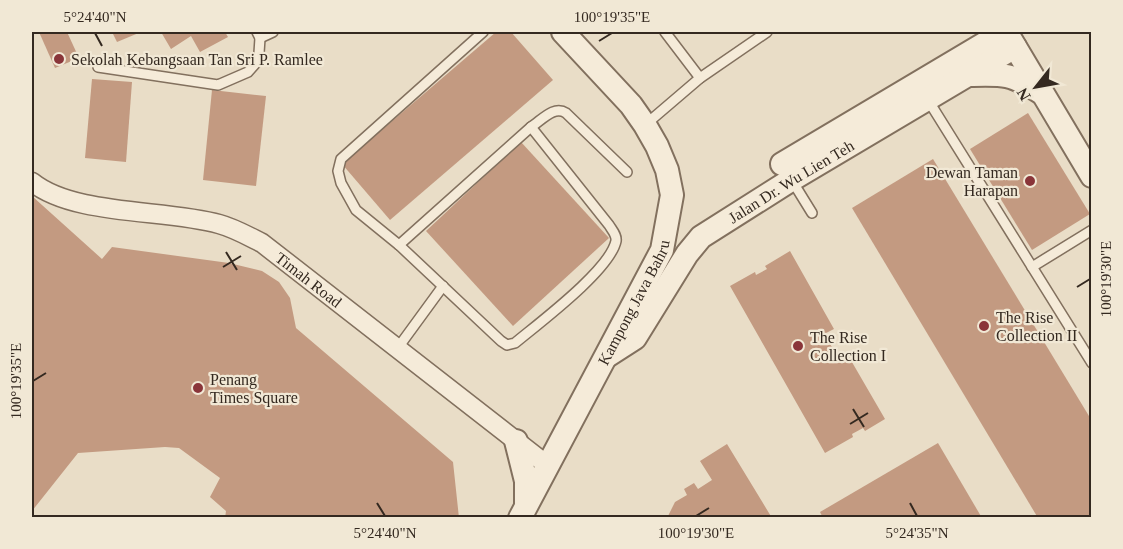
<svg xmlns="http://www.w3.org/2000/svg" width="1123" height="549" font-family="'Times New Roman',serif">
  <rect width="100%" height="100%" fill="#e9ddc7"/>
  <g fill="#c39a81">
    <path d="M39 32H67L79 58 55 68Z"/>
    <path d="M112 32H141L117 42Z"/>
    <path d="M161 32H225L228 37 200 52 191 36 171 49Z"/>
    <path d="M496 32H511L553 80 390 220 342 164Z"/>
    <path d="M92 79 132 82 126 162 85 158Z"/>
    <path d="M212 90 266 96 256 186 203 180Z"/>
    <path d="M1028 113 1090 214 1032 250 970 149Z"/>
    <path d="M521 142 609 238 513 326 426 231Z"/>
    <path d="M933 159 1092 421V518H1038L852 208Z"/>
    <path d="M32 196 102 259 112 247 229 263 262 271 279 282 290 298 296 328 453 462 459 518H225L226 511 210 497 220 478 179 448 165 447 78 453 32 511Z"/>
    <path d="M790 251 834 329 824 334 841 362 849 357 885 419 865 431 863 428 852 434 853 437 825 453 730 286 755 272 756 275 767 269 765 266Z"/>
    <path d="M938 443 982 518H823L820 512Z"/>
    <path d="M727 444 772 518H667L675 502 687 495 684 489 694 483 698 489 712 480 700 461Z"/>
  </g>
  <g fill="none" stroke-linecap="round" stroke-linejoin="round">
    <g stroke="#82705e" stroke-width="12">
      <g id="service">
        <path d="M483 32 341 159 338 171 341 183 356 210 399 245 501 341 507 345 515 343C539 323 610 270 616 241 617 235 612 230 609 225L531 127"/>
        <path d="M665 32 700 78"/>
        <path d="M260 38 273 32"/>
        <path d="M98 67 218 85 248 72 256 63 259 53 260 38 257 32"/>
        <path d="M928 100 1092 363"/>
        <path d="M645 125 700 78 767 32"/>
        <path d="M791 179 812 213"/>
        <path d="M399 245 531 127C542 120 554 105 566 113L627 172"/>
        <path d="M1032 267 1092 230"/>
        <path d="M397 349 443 286"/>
      </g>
    </g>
    <g stroke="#82705e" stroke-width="21">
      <g id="minor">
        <path id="s1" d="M32 182C74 216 166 209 219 224 234 228 248 236 262 243L547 465"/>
      </g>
    </g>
    <g stroke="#82705e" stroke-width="26">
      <g id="tertiary">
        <path d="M1008 35 1092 176"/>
        <path d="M969 75C1004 74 1010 73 1040 92"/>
        <path d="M782 164 1004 32"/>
        <path id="s2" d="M607 356 635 338 687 254 701 237 791 180 1015 47"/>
        <path d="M516 441 526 481V504"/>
        <path id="s3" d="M520 518 662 250 672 195 667 170 657 146 645 125 631 105 563 32"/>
      </g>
    </g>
    <use href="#service" stroke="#f5ebd9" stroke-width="9"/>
    <use href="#minor" stroke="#f5ebd9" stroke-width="18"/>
    <use href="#tertiary" stroke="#f5ebd9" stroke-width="22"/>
  </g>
  <path fill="none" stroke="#342920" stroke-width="2" d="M95 33 102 46M599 41 612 33M226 252 237 270M223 267 241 256M1077 287 1090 279M33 381 46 373M853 409 864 427M850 424 868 413M377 503 385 516M910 503 917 516M696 516 709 508"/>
  <g fill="#8a3539" stroke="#f1e8d5" stroke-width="2">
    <circle cx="59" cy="59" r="6"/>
    <circle cx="1030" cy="181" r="6"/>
    <circle cx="984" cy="326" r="6"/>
    <circle cx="798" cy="346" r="6"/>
    <circle cx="198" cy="388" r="6"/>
  </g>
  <g text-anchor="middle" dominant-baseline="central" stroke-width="4.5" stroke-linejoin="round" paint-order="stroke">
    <g font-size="16" fill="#342920" stroke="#f1e8d5" text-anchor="start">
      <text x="71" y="59">Sekolah Kebangsaan Tan Sri P. Ramlee</text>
      <text x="1018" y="172" text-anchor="end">Dewan Taman<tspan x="1018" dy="18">Harapan</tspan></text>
      <text x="996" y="317">The Rise<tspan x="996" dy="18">Collection II</tspan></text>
      <text x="810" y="337">The Rise<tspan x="810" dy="18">Collection I</tspan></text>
      <text x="210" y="379">Penang<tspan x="210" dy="18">Times Square</tspan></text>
    </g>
    <g font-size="16" fill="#342920" stroke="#f1e8d5">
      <text stroke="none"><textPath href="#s2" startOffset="260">Jalan Dr. Wu Lien Teh</textPath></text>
      <text stroke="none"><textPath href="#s1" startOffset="300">Timah Road</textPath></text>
      <text stroke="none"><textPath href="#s3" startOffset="244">Kampong Java Bahru</textPath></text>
    </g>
  </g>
  <rect width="1123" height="549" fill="none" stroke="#f1e8d5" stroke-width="66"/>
  <g transform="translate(1036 87) rotate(239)" stroke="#f1e8d5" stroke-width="4.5" paint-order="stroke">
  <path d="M0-4.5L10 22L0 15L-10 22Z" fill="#342920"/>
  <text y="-9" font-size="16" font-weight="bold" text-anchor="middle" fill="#342920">N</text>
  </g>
  <rect x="33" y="33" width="1057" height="483" fill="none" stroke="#342920" stroke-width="2"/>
  <g font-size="15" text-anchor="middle" fill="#342920">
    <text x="95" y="22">5°24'40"N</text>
    <text x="612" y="22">100°19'35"E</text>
    <text transform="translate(1106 279) rotate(-90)" y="5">100°19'30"E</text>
    <text transform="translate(16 381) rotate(-90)" y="5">100°19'35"E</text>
    <text x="385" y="538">5°24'40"N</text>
    <text x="696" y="538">100°19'30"E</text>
    <text x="917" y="538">5°24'35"N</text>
  </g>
</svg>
